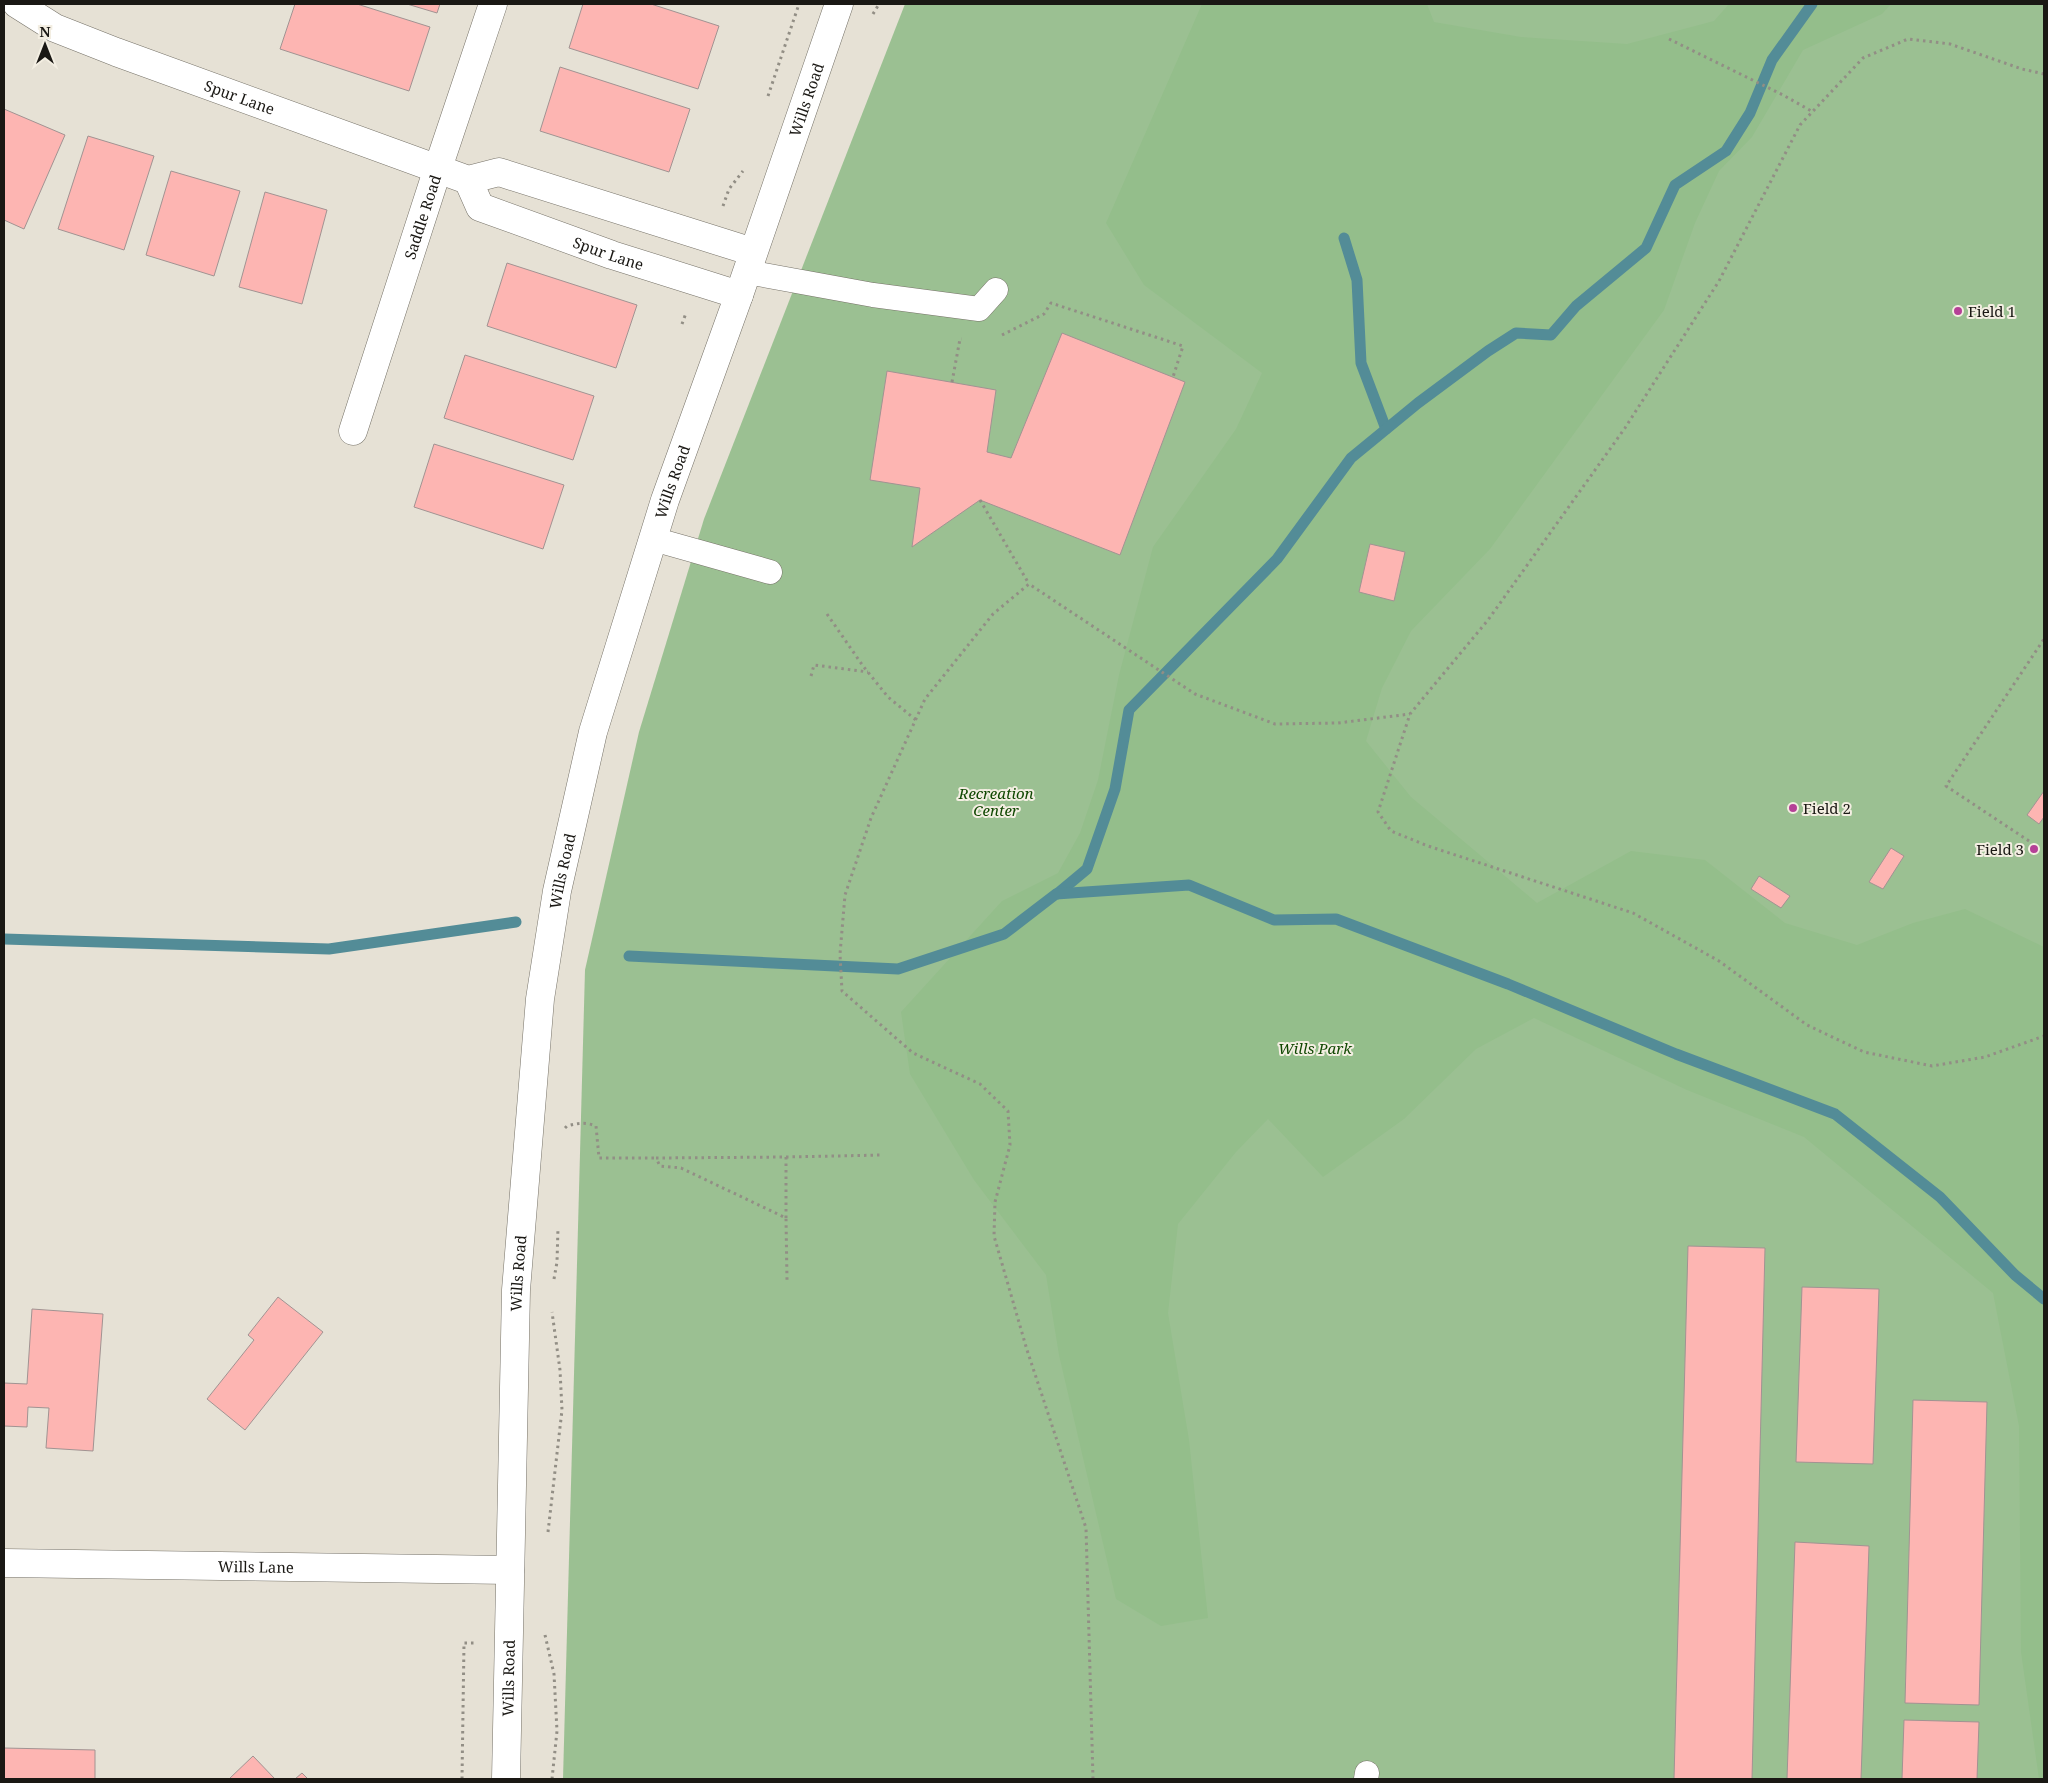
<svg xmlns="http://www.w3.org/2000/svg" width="2048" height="1783" font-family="'Noto Serif',serif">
  <rect width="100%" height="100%" fill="#e6e1d5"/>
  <path fill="#9bc092" d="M905 4H2044V1779H563L585 970 639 732 704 519Z"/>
  <path fill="#94be8b" d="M1202 4H1427L1434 22 1521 37 1627 44 1714 21 1729 4H1891L1882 14 1803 50 1752 137 1719 171 1695 223 1664 310 1490 549 1411 631 1382 688 1366 741 1411 797 1537 903 1631 851 1705 860 1785 923 1857 945 1913 923 1965 909 2044 947V1779H2039L2021 1652 2019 1426 1993 1293 1804 1137 1687 1090 1534 1018 1476 1049 1404 1119 1323 1177 1268 1119 1236 1152 1178 1224 1168 1313 1189 1440 1208 1618 1161 1626 1116 1599 1059 1355 1046 1275 974 1180 910 1074 901 1012 1002 901 1058 873 1080 833 1098 780 1119 675 1153 547 1236 429 1262 373 1144 285 1106 223Z"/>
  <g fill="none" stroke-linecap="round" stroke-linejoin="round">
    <g stroke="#538c97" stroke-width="11">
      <path d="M1344 238 1357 280 1361 363 1386 429"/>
      <path d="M1057 894 1087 869 1115 789 1129 710 1277 559 1351 458 1418 403 1488 351 1516 333 1551 335 1576 306 1646 248 1675 185 1726 151 1750 113 1772 60 1812 4"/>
      <path d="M4 939 329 949 516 922"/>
      <path d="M629 956 898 969 1004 934 1056 894 1189 885 1274 920 1336 919 1508 984 1676 1054 1835 1114 1940 1197 2015 1275 2044 1299"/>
    </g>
  </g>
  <g fill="#fdb5b2" stroke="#a19392">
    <path d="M295 4H357L430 27 409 91 280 49Z"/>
    <path d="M407 4H440L437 13Z"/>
    <path d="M583 4H651L719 26 698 89 569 48Z"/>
    <path d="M560 67 690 109 669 172 540 131Z"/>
    <path d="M4 109 65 135 24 229 4 220Z"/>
    <path d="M88 136 154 156 124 250 58 229Z"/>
    <path d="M171 171 240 191 214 276 146 255Z"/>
    <path d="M265 192 327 210 302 304 239 287Z"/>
    <path d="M507 263 637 305 616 368 487 326Z"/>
    <path d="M1062 333 1185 382 1120 555 980 500 912 547 920 488 870 480 887 371 996 390 987 452 1011 458Z"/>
    <path d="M465 355 594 396 573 460 444 418Z"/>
    <path d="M434 444 564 485 543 549 414 507Z"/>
    <path d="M1370 544 1405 552 1394 601 1359 592Z"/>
    <path d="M2044 791V817L2039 824 2027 815Z"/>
    <path d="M1891 848 1904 856 1883 889 1869 882Z"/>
    <path d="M1759 876 1790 896 1781 908 1751 889Z"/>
    <path d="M1688 1246 1765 1248 1752 1779H1674Z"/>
    <path d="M1802 1287 1879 1289 1873 1464 1796 1462Z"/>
    <path d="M278 1297 323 1332 245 1430 207 1399 254 1340 248 1335Z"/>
    <path d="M32 1309 103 1314 93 1451 46 1448 49 1408 28 1407 27 1427 4 1426V1383L27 1384Z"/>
    <path d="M1913 1400 1987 1402 1979 1705 1905 1703Z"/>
    <path d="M1795 1542 1869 1546 1861 1779H1787Z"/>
    <path d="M1904 1720 1979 1722 1977 1779H1902Z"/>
    <path d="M4 1748 95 1750V1779H4Z"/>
    <path d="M253 1756 275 1779H229Z"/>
    <path d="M302 1773 308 1779H295Z"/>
  </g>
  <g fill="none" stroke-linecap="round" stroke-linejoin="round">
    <g stroke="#767268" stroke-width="25">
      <g id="service">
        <path d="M747 272 873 295 979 309 996 290"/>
        <path d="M653 539 770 572"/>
        <path d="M1366 1779 1367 1773"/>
      </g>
    </g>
    <g stroke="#767268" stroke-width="29">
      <g id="minor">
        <path id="s1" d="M17 4 55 28 116 52 468 180 499 172 753 252"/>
        <path id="s2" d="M468 180 480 207 612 255 739 295"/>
        <path id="s3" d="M353 431 438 168 493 4"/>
        <path id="s4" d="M4 1563 510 1570"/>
      </g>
    </g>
    <g stroke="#767268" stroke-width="29">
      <g id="tertiary">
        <path id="s5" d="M506 1779 516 1290 540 999 557 891 593 732 665 500 739 295 839 4"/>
      </g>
    </g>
    <g stroke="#928e85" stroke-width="3" stroke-dasharray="2.5 4" stroke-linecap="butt">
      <path d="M873 14 879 4"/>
      <path d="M1669 39 1783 95 1813 112"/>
      <path d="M2044 74 2022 69 1950 44 1908 39 1863 58 1800 125 1719 281 1625 428 1488 620 1410 714 1378 812 1391 831 1428 846 1633 913 1719 961 1807 1025 1864 1052 1932 1066 1985 1057 2044 1036"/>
      <path d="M768 96 799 4"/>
      <path d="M723 206 729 189 743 171"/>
      <path d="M682 324 686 313"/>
      <path d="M1002 335 1044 314 1051 303 1183 346 1173 377"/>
      <path d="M952 382 960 339H962"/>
      <path d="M980 500 1029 584"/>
      <path d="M827 614 863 666 888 697 916 720"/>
      <path d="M811 676 814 665 868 672"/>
      <path d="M2029 841 1946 786 2044 639"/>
      <path d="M565 1128 567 1126C578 1123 586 1122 596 1126L599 1158H656"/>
      <path d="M786 1157 883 1155"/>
      <path d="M786 1218V1157L656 1158 660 1166 681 1168 786 1218 787 1280"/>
      <path d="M554 1279 557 1262 558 1228"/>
      <path d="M548 1532 562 1410 560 1370 552 1312"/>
      <path d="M545 1635 554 1674 557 1731 552 1779"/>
      <path d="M462 1779 464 1643H475"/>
      <path d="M1093 1779 1086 1528 1027 1350 994 1236 995 1202 1010 1145 1008 1111 980 1084 913 1053 842 991 840 954 845 895 871 818 925 699 993 614 1029 584 1195 694 1275 724 1338 723 1410 714"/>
    </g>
    <use href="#service" stroke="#fff" stroke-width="24"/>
    <use href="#minor" stroke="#fff" stroke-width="28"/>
    <use href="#tertiary" stroke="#fff" stroke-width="28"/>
  </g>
  <g fill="#b54097" stroke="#f3eee2" stroke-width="2">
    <circle cx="1958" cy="311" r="5"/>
    <circle cx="1793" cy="808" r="5"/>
    <circle cx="2034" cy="849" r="5"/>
  </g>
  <g text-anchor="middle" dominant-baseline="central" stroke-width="4" stroke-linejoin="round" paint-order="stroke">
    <g font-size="15" fill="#1a1814" stroke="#f3eee2">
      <text stroke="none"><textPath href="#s1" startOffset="242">Spur Lane</textPath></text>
      <text stroke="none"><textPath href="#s5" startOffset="1721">Wills Road</textPath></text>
      <text stroke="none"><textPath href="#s3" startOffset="225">Saddle Road</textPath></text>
      <text stroke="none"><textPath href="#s2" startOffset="166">Spur Lane</textPath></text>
      <text stroke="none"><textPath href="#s5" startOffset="1316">Wills Road</textPath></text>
      <text stroke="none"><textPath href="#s5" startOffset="911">Wills Road</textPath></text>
      <text stroke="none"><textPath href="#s5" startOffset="506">Wills Road</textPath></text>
      <text stroke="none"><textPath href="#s4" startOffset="252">Wills Lane</textPath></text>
      <text stroke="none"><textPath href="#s5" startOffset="101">Wills Road</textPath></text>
    </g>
    <g font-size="15" fill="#1a1814" stroke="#f3eee2" text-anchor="start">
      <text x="1968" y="311">Field 1</text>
      <text x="1803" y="808">Field 2</text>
      <text x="2024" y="849" text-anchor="end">Field 3</text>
    </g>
    <g font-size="15" font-style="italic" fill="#0f4700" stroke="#f3eee2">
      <text x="996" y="793">Recreation<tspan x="996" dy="17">Center</tspan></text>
      <text x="1315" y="1048">Wills Park</text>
    </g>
  </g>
  <rect width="2048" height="1783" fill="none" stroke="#1a1814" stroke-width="10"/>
  <g transform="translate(45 45)" stroke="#f3eee2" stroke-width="4" paint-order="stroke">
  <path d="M0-4L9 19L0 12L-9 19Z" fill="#1a1814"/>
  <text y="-8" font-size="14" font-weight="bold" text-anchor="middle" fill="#1a1814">N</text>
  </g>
</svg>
